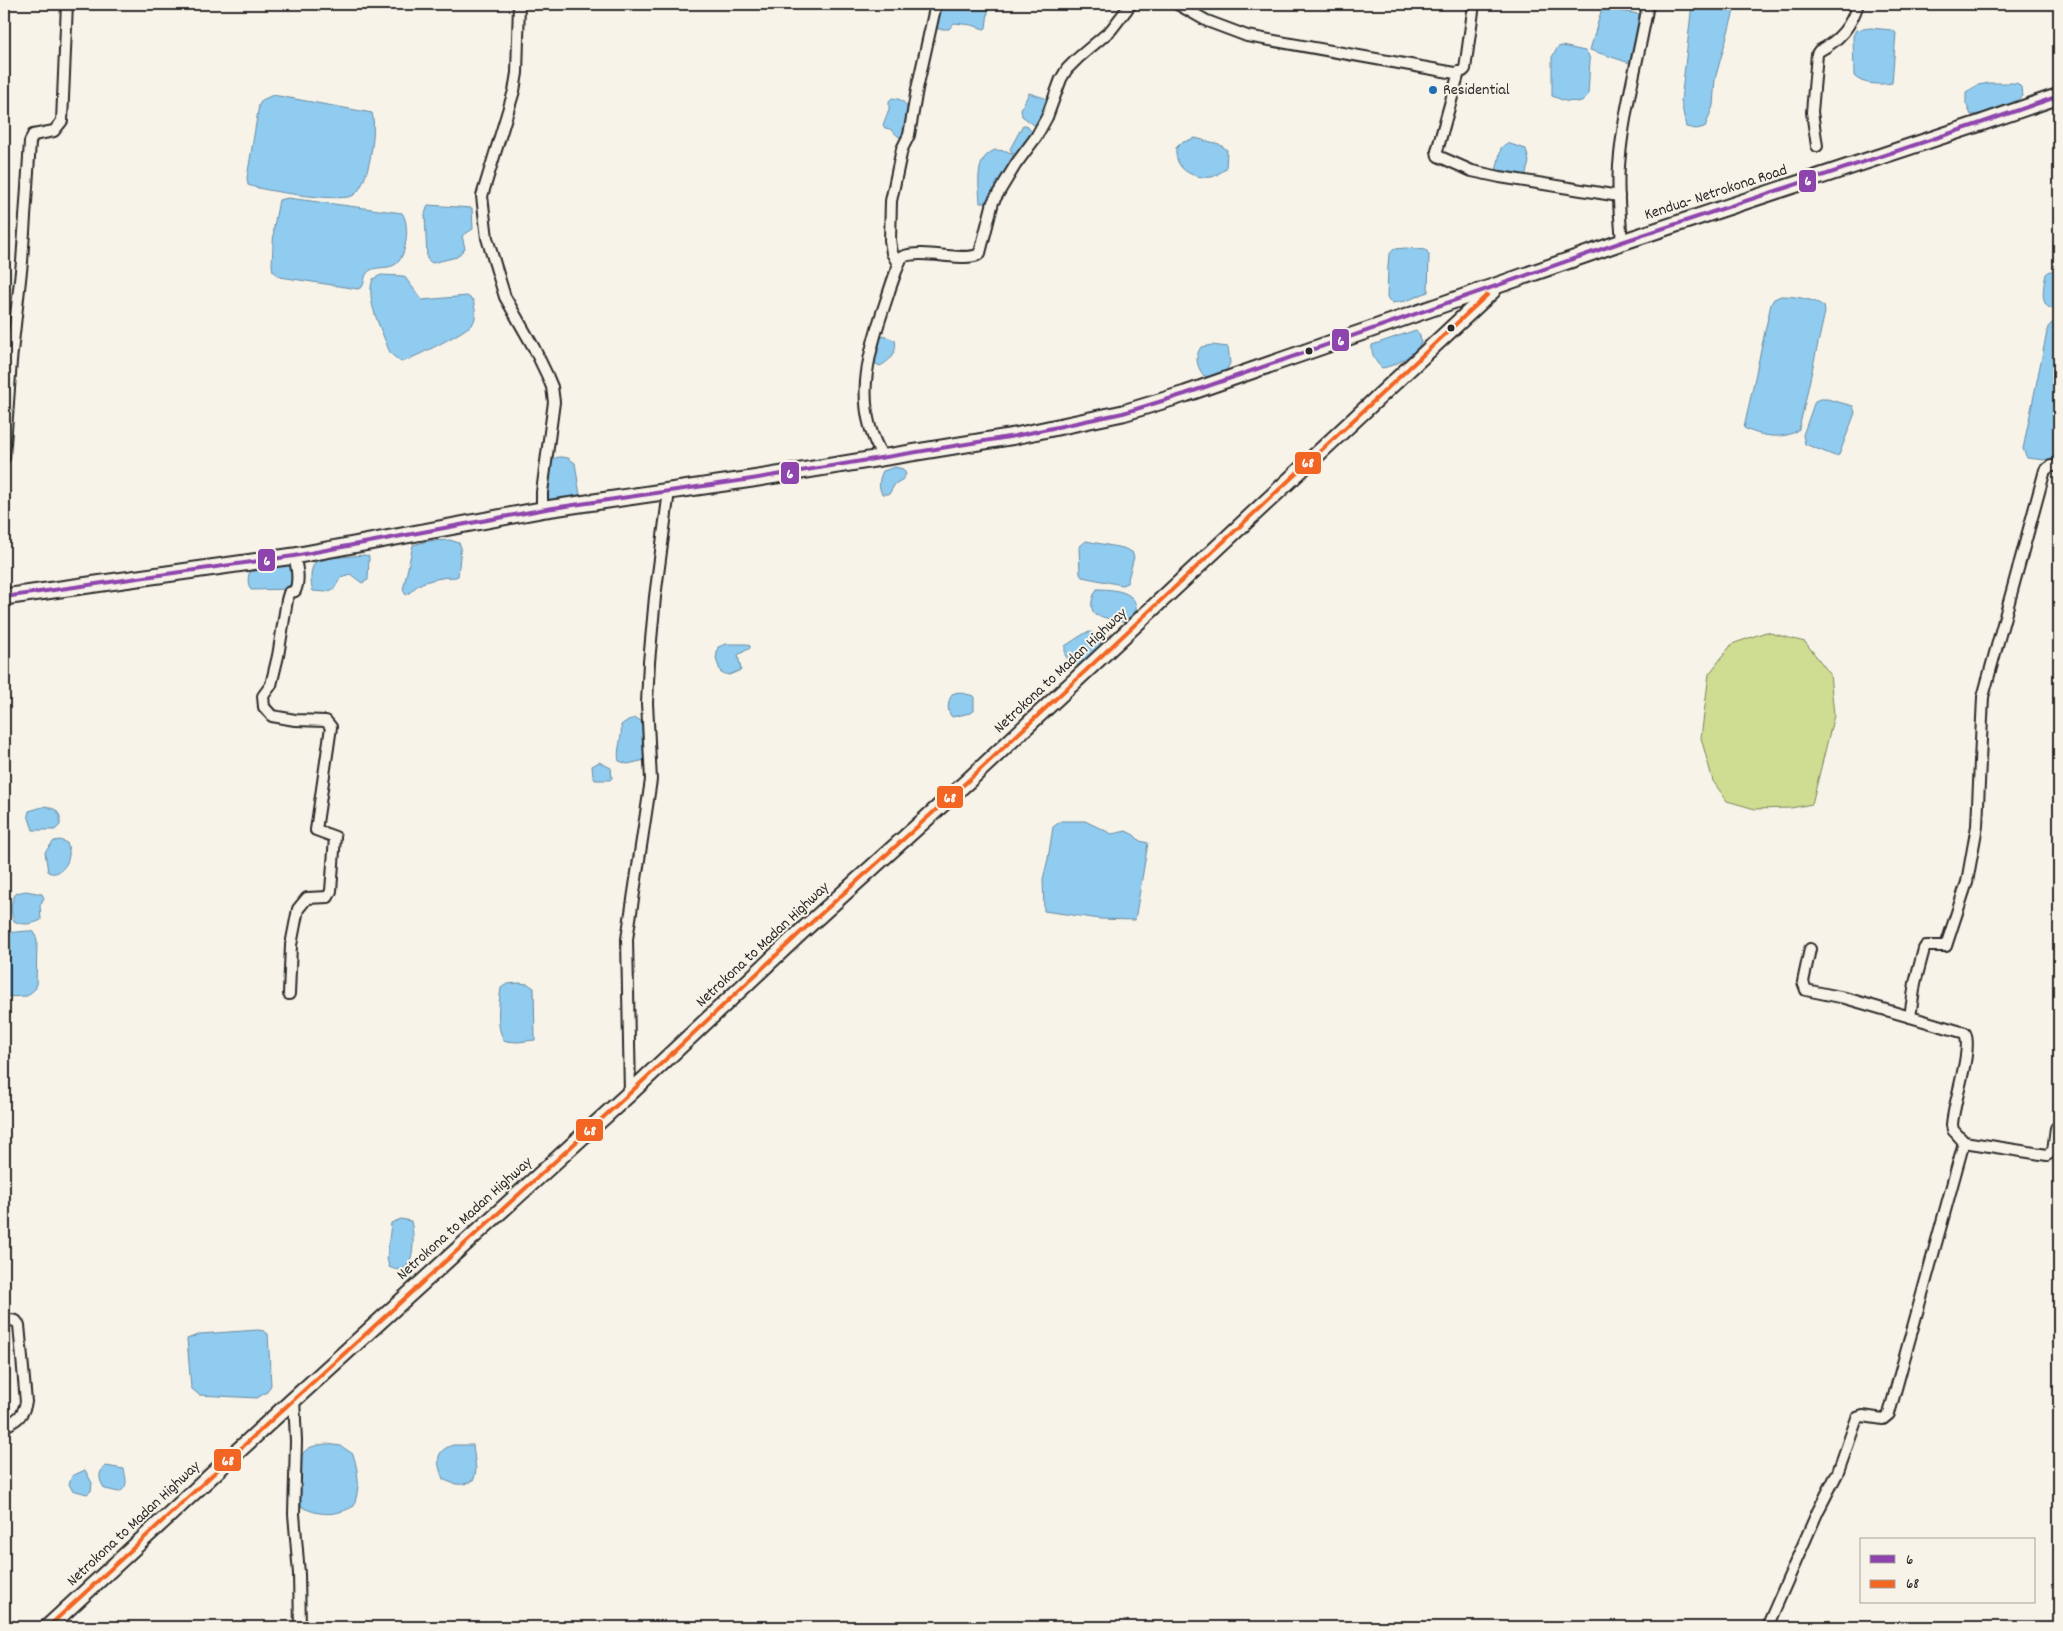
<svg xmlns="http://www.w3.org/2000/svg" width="2063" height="1631" font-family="Dekko,sans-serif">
  <rect width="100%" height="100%" fill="#f7f3e8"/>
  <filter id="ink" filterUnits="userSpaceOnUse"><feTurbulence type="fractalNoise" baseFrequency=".02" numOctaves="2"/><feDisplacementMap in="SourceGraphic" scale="10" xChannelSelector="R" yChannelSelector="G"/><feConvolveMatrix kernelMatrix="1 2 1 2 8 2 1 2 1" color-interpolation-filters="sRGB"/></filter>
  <g filter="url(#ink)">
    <path fill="#cedd91" stroke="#7c845e" d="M1766 632 1805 642 1830 674 1834 715 1812 804 1791 808 1755 809 1727 801 1713 781 1701 738 1709 674 1732 644Z"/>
    <g fill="#90cbf0" stroke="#688ba1">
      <path d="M939 4H989L986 28 984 29 972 25 954 23 949 29H936Z"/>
      <path d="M1692 4H1736L1715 79 1713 106 1705 127 1696 129 1686 127 1681 101Z"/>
      <path d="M1602 8 1639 14 1636 65 1590 50Z"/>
      <path d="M1870 28 1892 30 1896 33 1892 83C1881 85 1862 85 1854 76L1853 36 1856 30Z"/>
      <path d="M1562 46 1585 51 1588 54 1590 60 1588 95 1582 102 1565 101 1552 96V57L1558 47Z"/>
      <path d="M1989 83H2017L2021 87 2022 96C2009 109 1989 113 1971 115L1966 103V92L1978 85Z"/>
      <path d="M1029 93 1048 99 1037 125H1034L1022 116 1021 109Z"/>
      <path d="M273 95 372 113C377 129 369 189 352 196 337 202 263 191 248 185L247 178 259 105 262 100Z"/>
      <path d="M892 98C914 99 908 121 905 137H899L890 129 885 128 883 125 889 109V101Z"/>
      <path d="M1023 125H1026L1033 133 1019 153 1013 154 1010 149Z"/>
      <path d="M1195 138 1219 144 1227 150 1226 169C1222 171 1216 176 1212 177 1192 179 1174 169 1176 148L1181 143Z"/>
      <path d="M1507 143 1526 149 1529 162 1525 177 1496 172 1501 148Z"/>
      <path d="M995 150 1007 151 1013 155 1014 160 991 200 987 203H980C979 184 974 158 995 150Z"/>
      <path d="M288 198 402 213C410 223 407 256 396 264 388 270 373 265 367 273 364 277 365 283 362 287L358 289 280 277 273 271 272 265 274 226 279 200Z"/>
      <path d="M428 205 472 208 473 229 462 236 465 248 457 257 432 263 427 259 425 214Z"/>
      <path d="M1406 248 1426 250 1429 255 1428 292 1406 301 1392 303 1387 298 1388 266 1389 255 1394 249Z"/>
      <path d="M2050 271 2059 272V308C2038 313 2043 287 2046 274Z"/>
      <path d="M381 275 404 276 422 300 467 296 473 300C475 307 477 317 473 323 468 331 412 359 401 362L391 354 388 348C381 328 365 300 373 279Z"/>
      <path d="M1781 296C1794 296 1813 299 1824 306L1825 312 1799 429C1785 441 1759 436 1744 428L1771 304 1774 299Z"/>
      <path d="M2053 322H2059V461H2055L2027 458 2023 449 2048 327Z"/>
      <path d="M1416 330 1420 336 1421 343C1414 355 1396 366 1382 368 1375 362 1371 354 1372 345Z"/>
      <path d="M883 336 895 340C898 352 890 361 880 366L876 364C872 354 876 343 883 336Z"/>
      <path d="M1212 345 1228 347 1230 363 1225 374 1215 377 1204 376C1197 367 1194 357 1201 347Z"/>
      <path d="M1820 399H1827L1853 406 1855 413 1839 455 1835 456 1805 444 1803 435 1815 401Z"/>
      <path d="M562 457 568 458 575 463 580 495 575 500 549 502C546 492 542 465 554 459 556 457 559 457 562 457Z"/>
      <path d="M895 467 903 469 906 474 903 479 895 484 889 494H882C878 486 879 479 883 471Z"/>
      <path d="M450 540 459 543 461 547 458 576C452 579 448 576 442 578 435 579 428 581 422 583 415 586 412 592 406 595L403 590 413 545 428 541Z"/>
      <path d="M1086 541 1123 548 1132 552 1134 557 1127 583 1122 585 1082 577 1080 574 1079 547Z"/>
      <path d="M364 555 369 556 368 580 362 583 350 574 341 577 334 589 326 592 313 591C310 582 310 570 315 562L330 558Z"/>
      <path d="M291 564 294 566 293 589 251 590C248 586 247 576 250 572Z"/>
      <path d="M1097 589C1107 589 1124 590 1131 597 1139 603 1138 621 1126 622 1117 622 1104 617 1095 615 1089 607 1092 597 1097 589Z"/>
      <path d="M1091 632 1100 638C1104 654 1087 666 1072 665L1065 655V646L1085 633Z"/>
      <path d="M726 644H747L750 646V648L738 655 741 670 729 675 721 673 716 659 718 647Z"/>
      <path d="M958 692 974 696V711L970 713 952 717C946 711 948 701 952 694Z"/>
      <path d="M636 718 644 723 645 760 628 764 619 761C616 749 623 738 621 725L628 720Z"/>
      <path d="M599 762 611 768 612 778 610 780H595L593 776 592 766Z"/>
      <path d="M46 806 56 810 60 816V825L55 830H33L28 815 29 811Z"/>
      <path d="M1061 821H1085L1112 834 1126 831 1134 835 1140 841 1148 843 1135 920 1100 919 1044 911 1043 879 1048 859 1053 827Z"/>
      <path d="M60 840 67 843C68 846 70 852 69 855 68 866 58 877 48 872L45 852 54 841Z"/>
      <path d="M26 891 42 894 44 898 40 905 41 920C33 924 23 926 14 921 10 910 10 903 16 893Z"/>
      <path d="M28 931 34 932 37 940 36 988 27 996 4 997V933Z"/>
      <path d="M519 983 528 984 534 988 535 1040 518 1042 505 1041C495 1029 499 1003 501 988L507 984Z"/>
      <path d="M401 1219 411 1221C415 1237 416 1281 389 1267L387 1258 391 1223Z"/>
      <path d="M258 1330 264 1331 268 1334 271 1385 267 1392 257 1398 199 1395 191 1388 187 1339 200 1334Z"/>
      <path d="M327 1444 341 1446 353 1454C359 1474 360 1486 354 1506 337 1516 319 1516 302 1507 298 1497 298 1490 298 1480 299 1456 300 1446 327 1444Z"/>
      <path d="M453 1445H473L476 1470 474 1479C464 1487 454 1485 443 1479 437 1463 434 1451 453 1445Z"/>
      <path d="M106 1466 124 1469C126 1479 129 1487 119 1492L105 1489C99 1481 97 1472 106 1466Z"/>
      <path d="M85 1470 92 1483 91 1491 87 1494 72 1490 69 1484 72 1476Z"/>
    </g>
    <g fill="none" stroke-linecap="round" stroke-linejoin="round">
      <g stroke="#2b2b2b" stroke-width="14">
        <g id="street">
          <path d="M519 4 517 73 514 91 482 196 487 238 505 297 534 348 547 375 552 387 554 402 542 492V503L546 509"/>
          <path d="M1177 4 1207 21 1247 36 1455 73 1463 71 1465 69 1474 4"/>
          <path d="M1459 72 1437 151 1438 156 1472 171 1500 177 1619 196"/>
          <path d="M1817 146 1812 112 1817 54 1819 51C1840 40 1851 26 1858 4"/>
          <path d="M1622 242C1620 217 1617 191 1619 166 1623 111 1639 58 1648 4"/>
          <path d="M898 264 892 253 890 240 891 201 902 149 909 135 917 89 936 4"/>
          <path d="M883 457C853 407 867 356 885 304 890 289 895 272 902 257 924 248 969 264 980 253L993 202 1016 164 1036 137 1047 117 1061 79 1067 69 1078 58 1111 30 1131 4"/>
          <path d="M4 458 11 361 22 262 30 142 33 135 54 131 62 121 67 4"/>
          <path d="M1810 949 1803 982 1806 990 1845 998 1965 1033C1973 1050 1953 1103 1952 1125L1953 1130 1964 1142"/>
          <path d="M289 994 291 945 298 909 307 898 328 897 331 891 335 837 316 830 331 727 326 721 295 720 272 716 264 707 263 696 271 685 278 656 287 600 289 593 295 591C300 580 297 567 294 556"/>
          <path d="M1910 1017 1915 983 1924 949 1926 946H1946L1967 882 1977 826 1983 697 2045 470 2051 466H2059"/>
          <path d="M630 1093 627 939 651 780 647 703 649 662 655 597 669 491"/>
          <path d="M4 1319 16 1321 19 1325 26 1402C23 1417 16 1420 4 1427"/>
          <path d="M294 1399 296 1441 294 1514 299 1574 300 1627"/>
          <path d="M1767 1627 1818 1511 1838 1472 1857 1418 1863 1416 1883 1419 1889 1414 1964 1142 2047 1155 2053 1151 2056 1128 2059 1126"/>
        </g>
      </g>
      <g stroke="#2b2b2b" stroke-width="19">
        <g id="secondary">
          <path d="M4 597 294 556 546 509 752 479 1015 436 1123 413 1185 394 1622 242 1978 124 2059 96"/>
          <path d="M48 1627 278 1414 630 1093 801 932 970 779 1493 290"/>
        </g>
      </g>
      <use href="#street" stroke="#f7f3e8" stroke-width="10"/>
      <use href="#secondary" stroke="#f7f3e8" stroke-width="15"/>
      <g stroke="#f7f3e8" stroke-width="8">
        <path id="bus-1" d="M4 597 294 556 546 509 752 479 1015 436 1123 413 1185 394 1622 242 1978 124 2059 96"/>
      </g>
      <g stroke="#f7f3e8" stroke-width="8">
        <path id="bus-2" d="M48 1627 278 1414 630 1093 801 932 970 779 1487 295"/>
      </g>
      <use href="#bus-1" stroke="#8e44ad" stroke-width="4"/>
      <use href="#bus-2" stroke="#f26522" stroke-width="4"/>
    </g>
  </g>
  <circle fill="#1f6fb2" stroke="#f7f3e8" stroke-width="2" cx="1433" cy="90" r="5"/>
  <g fill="#2b2b2b" stroke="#f7f3e8" stroke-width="2">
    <circle cx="1451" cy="328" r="4.5"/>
    <circle cx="1309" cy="351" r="4.5"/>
  </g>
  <g text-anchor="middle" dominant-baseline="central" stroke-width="4" stroke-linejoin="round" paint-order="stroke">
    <g font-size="16" fill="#2b2b2b" stroke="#f7f3e8" text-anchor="start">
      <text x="1443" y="90">Residential</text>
    </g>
    <g font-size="16" fill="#2b2b2b" stroke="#f7f3e8">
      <text transform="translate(1716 193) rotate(-18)">Kendua- Netrokona Road</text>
      <text transform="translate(1061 671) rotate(-43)">Netrokona to Madan Highway</text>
      <text transform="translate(763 945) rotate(-43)">Netrokona to Madan Highway</text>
      <text transform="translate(465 1219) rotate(-42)">Netrokona to Madan Highway</text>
      <text transform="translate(134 1524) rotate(-43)">Netrokona to Madan Highway</text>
    </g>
  </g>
  <g stroke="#f7f3e8" stroke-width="2">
    <rect x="1798" y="169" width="19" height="24" rx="5" fill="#8e44ad"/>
    <rect x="1331" y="328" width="19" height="24" rx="5" fill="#8e44ad"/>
    <rect x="1294" y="451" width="28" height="24" rx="5" fill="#f26522"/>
    <rect x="780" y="461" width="20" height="24" rx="5" fill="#8e44ad"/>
    <rect x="257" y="548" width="19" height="24" rx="5" fill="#8e44ad"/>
    <rect x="936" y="785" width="28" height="24" rx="5" fill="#f26522"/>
    <rect x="575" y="1118" width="29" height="24" rx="5" fill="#f26522"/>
    <rect x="213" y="1448" width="29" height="24" rx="5" fill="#f26522"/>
  </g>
  <g font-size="14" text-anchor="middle" font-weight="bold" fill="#fff">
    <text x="1808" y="185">6</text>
    <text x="1341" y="345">6</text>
    <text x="1308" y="467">68</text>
    <text x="790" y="478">6</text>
    <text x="267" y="565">6</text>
    <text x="950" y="802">68</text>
    <text x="590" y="1135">68</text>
    <text x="228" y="1465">68</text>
  </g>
  <rect width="2063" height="1631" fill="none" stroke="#f7f3e8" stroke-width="20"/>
  <rect x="10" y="10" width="2043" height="1611" fill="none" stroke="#2b2b2b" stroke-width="2" filter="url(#ink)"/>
  <rect x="1860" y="1538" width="175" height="65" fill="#f7f3e8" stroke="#a5a39c"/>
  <rect x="1870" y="1555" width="25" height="8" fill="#8e44ad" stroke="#a5a39c"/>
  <text x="1906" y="1564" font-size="15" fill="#2b2b2b">6</text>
  <rect x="1870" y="1580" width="25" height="8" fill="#f26522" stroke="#a5a39c"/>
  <text x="1906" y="1588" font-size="15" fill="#2b2b2b">68</text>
</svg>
